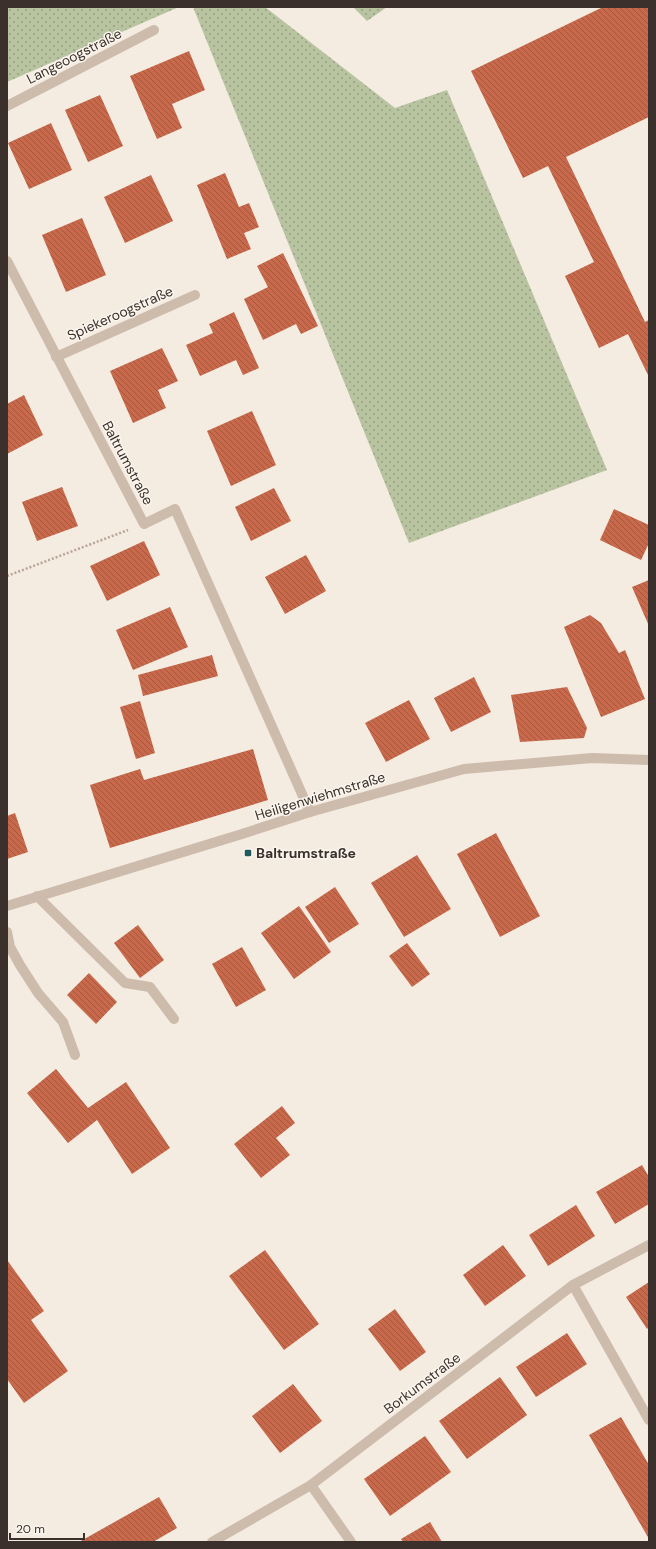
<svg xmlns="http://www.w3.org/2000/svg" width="656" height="1549" font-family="'DM Sans',sans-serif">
  <defs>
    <pattern id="grass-dots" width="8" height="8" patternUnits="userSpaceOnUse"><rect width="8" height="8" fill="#b8c4a0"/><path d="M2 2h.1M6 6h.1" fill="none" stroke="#97a083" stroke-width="1.8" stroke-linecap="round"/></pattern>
    <pattern id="building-back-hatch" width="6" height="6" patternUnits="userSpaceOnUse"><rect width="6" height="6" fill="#c8694b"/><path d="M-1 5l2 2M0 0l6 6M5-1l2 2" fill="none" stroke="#a4573f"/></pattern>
  </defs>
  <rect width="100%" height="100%" fill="#f4ebe1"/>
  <g fill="url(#grass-dots)">
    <path d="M7 7H179L7 82Z"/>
    <path d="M193 7H265L395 108 447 90 607 470 409 543Z"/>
    <path d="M353 7H387L367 21Z"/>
  </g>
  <g fill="url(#building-back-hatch)">
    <path d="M603 7H649V117L566 157 645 322 649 320V377L628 334 599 348 565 276 594 262 548 166 523 178 471 71Z"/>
    <path d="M189 51 205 90 172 104 182 128 157 139 130 76Z"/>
    <path d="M100 95 123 146 88 162 65 110Z"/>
    <path d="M51 123 72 170 29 189 8 143Z"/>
    <path d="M225 173 239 207 249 203 259 227 244 233 251 249 227 259 197 185Z"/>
    <path d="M151 175 173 221 125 243 104 197Z"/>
    <path d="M82 218 106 275 66 292 42 235Z"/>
    <path d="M283 253 318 326 301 334 296 324 263 340 244 299 268 287 257 266Z"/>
    <path d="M234 312 259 368 243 375 236 360 200 376 186 345 213 333 209 324Z"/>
    <path d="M162 348 178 381 158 390 166 408 133 423 110 371Z"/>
    <path d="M24 395 43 435 7 454V404Z"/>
    <path d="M252 411 276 465 231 486 207 431Z"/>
    <path d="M62 487 78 526 37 541 22 502Z"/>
    <path d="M274 488 291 521 251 541 235 507Z"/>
    <path d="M614 509 649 525V543L641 560 600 540Z"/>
    <path d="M144 541 160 575 107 601 90 566Z"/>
    <path d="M306 555 326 591 285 614 265 577Z"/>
    <path d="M649 580V626L632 587Z"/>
    <path d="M170 607 188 647 133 670 116 630Z"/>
    <path d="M590 615 601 623 619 653 625 650 645 699 601 717 564 627Z"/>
    <path d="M212 655 218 676 143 696 138 675Z"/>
    <path d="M474 677 491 712 451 732 434 698Z"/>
    <path d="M567 687 587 728 584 738 520 742 511 695Z"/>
    <path d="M409 700 430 739 386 762 365 723Z"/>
    <path d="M140 701 155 753 136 759 120 707Z"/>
    <path d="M253 749 268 800 110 848 90 785 140 769 144 780Z"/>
    <path d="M15 813 28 852 7 859V816Z"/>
    <path d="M496 833 540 916 500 937 457 854Z"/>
    <path d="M417 855 451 909 404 937 371 883Z"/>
    <path d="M335 887 359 924 329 943 305 907Z"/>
    <path d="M299 906 331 952 294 979 261 933Z"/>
    <path d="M138 925 164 960 140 978 114 943Z"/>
    <path d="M407 943 430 974 412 987 389 956Z"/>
    <path d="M242 947 266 990 236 1007 212 964Z"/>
    <path d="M89 973 117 1002 96 1024 67 995Z"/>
    <path d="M56 1069 88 1108 126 1082 170 1148 132 1174 97 1120 68 1143 27 1093Z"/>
    <path d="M282 1106 295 1123 276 1138 290 1155 261 1178 234 1144Z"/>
    <path d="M642 1165 649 1177V1204L615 1224 596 1192Z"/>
    <path d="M576 1205 595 1236 548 1266 529 1235Z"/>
    <path d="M503 1245 526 1276 485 1306 463 1275Z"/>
    <path d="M265 1250 319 1324 284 1350 229 1276Z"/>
    <path d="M7 1260 44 1311 31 1320 68 1371 24 1403 7 1379Z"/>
    <path d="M649 1282V1327L647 1329 626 1297Z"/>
    <path d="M395 1309 426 1352 400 1371 368 1329Z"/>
    <path d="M567 1333 587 1364 536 1397 516 1367Z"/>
    <path d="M500 1377 527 1415 467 1459 439 1421Z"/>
    <path d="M293 1384 322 1421 280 1453 252 1416Z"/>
    <path d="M621 1417 649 1465V1539L589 1435Z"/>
    <path d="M425 1436 451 1472 390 1516 364 1479Z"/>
    <path d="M159 1497 177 1528 153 1542H79Z"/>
    <path d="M430 1522 442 1542H403L401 1539Z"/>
  </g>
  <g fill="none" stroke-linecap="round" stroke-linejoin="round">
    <path stroke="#b9a596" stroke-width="2.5" stroke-dasharray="2 2" stroke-linecap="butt" d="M7 576 128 530"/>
    <g stroke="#cdbbac" stroke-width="10">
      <path d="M7 106 154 30"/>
      <path d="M7 261 144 524 175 509 310 812"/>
      <path d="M56 357 195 295"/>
      <path d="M37 896 125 983 150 987 174 1019"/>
      <path d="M7 906 242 834 310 812 464 769 592 758 649 760"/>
      <path d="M7 932 10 947 20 965 38 993 63 1022 75 1055"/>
      <path d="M573 1285 649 1420"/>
      <path d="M311 1485 351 1542"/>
      <path d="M212 1542 311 1485 573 1285 649 1245"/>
    </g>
  </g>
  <rect fill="#1f5a5e" stroke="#fbf5ee" stroke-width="1.5" x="244" y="849" width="8" height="8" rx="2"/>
  <g text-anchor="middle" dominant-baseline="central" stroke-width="3" stroke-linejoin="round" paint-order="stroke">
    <g font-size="14" fill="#3b302b" stroke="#fbf5ee">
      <text transform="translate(74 56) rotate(-27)">Langeoogstraße</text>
      <text transform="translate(120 313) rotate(-24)">Spiekeroogstraße</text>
      <text transform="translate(128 463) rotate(62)">Baltrumstraße</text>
      <text transform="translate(320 796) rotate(-17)">Heiligenwiehmstraße</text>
      <text transform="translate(422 1383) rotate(-37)">Borkumstraße</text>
    </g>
    <g font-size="14" font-weight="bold" fill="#3b302b" stroke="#fbf5ee" text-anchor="start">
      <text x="256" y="853">Baltrumstraße</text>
    </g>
  </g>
  <rect width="656" height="1549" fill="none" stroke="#3b302b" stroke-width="16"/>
  <path d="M10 1533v6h74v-6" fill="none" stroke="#3b302b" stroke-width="2"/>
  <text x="16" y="1533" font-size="12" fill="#3b302b" stroke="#fbf5ee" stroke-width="3" paint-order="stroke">20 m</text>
</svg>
